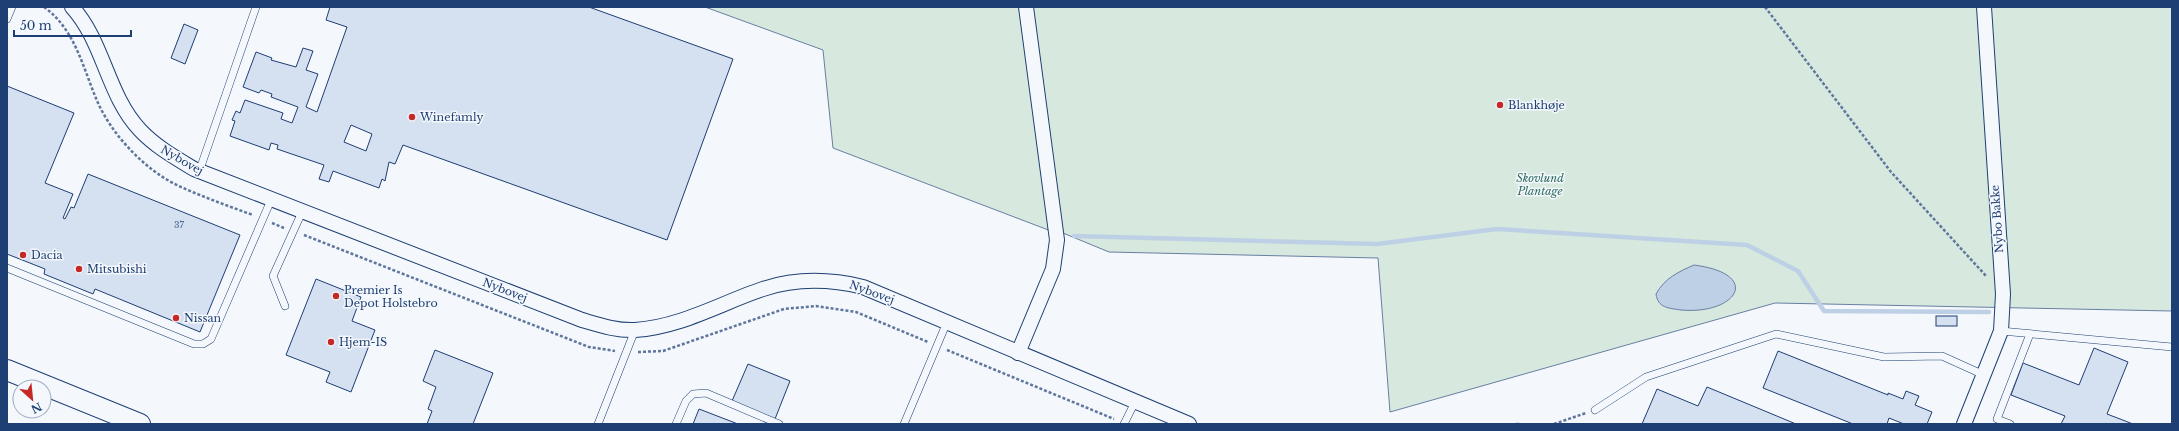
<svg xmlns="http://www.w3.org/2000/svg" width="2179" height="431" font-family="'Libre Baskerville',serif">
  <rect width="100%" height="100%" fill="#f4f7fb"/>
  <g fill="#d7e8df" stroke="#687fa3">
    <path d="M705 7H1022L1051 231 833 148 823 50Z"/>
    <path d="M1033 7H2172V311L1775 303 1390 412 1378 258 1109 252 1063 233Z"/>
  </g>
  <path fill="#bed0e5" stroke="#687fa3" d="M1694 265C1763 274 1737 315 1681 310 1668 308 1658 308 1656 294 1665 278 1678 272 1694 265Z"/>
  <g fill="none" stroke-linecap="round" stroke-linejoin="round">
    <path stroke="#bed0e5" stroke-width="4.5" d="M1074 236 1377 244 1497 229 1747 245 1798 271 1824 311 1989 312"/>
  </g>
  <g fill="#d5e0f0" stroke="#1d3f73" fill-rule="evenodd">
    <path d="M330 7H589L733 59 667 240 403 145 395 164 389 162 385 181 382 179 379 188 333 171 329 182 319 179 324 165 277 149 278 145 271 143 269 150 230 136 235 121 232 120 236 111 240 113 245 100 283 113 281 119 292 123 298 107 271 97 272 94 261 90 259 93 243 87 256 52 272 58 271 60 296 67 303 48 313 51 306 70 318 74 306 107 317 112 347 27 326 20ZM351 125 372 134 366 151 344 142Z"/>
    <path d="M184 24 198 30 185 64 171 58Z"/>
    <path d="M7 86 74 113 45 183 73 194 63 218 65 219 71 207 74 208 88 174 240 235 200 332 95 289 93 294 44 274 45 269 7 254Z"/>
    <path d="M316 279 361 297 352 321 375 330 351 392 326 382 330 372 286 355Z"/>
    <rect x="1936" y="316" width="21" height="10"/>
    <path d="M2094 348 2128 362 2107 414 2133 424H2061L2065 416 2011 395 2023 363 2079 385Z"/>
    <path d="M435 350 493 373 473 424H427L432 411 428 409 436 387 423 381Z"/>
    <path d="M1778 351 1888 395V393L1903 399 1906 391 1919 396 1915 405 1932 412 1927 424H1904L1889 418 1887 424H1853L1763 388Z"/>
    <path d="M748 364 790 381 775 419 732 401Z"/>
    <path d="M1707 387 1796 424H1642L1657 389 1698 406Z"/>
    <path d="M699 409 738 424H693Z"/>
  </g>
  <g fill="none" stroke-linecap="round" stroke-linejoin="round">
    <g stroke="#1d3f73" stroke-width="8">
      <g id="service">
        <path d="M7 19 12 7"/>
        <path d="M199 172 256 7"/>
        <path d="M7 268 194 344H203L211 339 271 200"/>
        <path d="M285 306 273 276 302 212"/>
        <path d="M2001 331 2172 347"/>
        <path d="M1595 410 1646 377 1776 334 1884 357 1942 356 1984 375"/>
        <path d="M598 424 635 330"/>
        <path d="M676 424 686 401 693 394 706 393 779 424"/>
        <path d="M904 424 947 322"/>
        <path d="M1124 424 1135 402"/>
        <path d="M2010 424 1997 419 2030 334"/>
      </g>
    </g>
    <g stroke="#1d3f73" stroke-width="16">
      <g id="minor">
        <path d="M72 7C104 42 107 95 140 130 155 146 174 157 194 169L582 320C599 325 617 331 635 330 681 327 721 303 763 289 796 278 830 279 863 287L1189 424"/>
        <path d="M1018 353 1053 269 1057 240 1026 7"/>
        <path d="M1964 424 2001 331 2003 294 1984 7"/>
      </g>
    </g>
    <g stroke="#1d3f73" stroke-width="22">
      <path id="secondary" d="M7 370 140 424"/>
    </g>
    <g stroke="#5e769c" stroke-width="2.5" stroke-dasharray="3 2" stroke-linecap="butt">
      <path d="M44 7C76 30 83 69 98 103 113 136 146 171 179 186 203 197 228 206 253 215"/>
      <path d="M1765 7 1891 172 1987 277"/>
      <path d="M272 223 284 228"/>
      <path d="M304 235 589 347 615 351"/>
      <path d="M947 350 1114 419"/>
      <path d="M638 352 663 351 784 309 816 306 856 312 928 342"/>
      <path d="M1516 424H1519"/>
      <path d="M1554 424 1586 413"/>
    </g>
    <use href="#service" stroke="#f4f7fb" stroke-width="7"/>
    <use href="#minor" stroke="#f4f7fb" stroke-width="14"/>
    <use href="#secondary" stroke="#f4f7fb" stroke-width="20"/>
  </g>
  <g fill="#c62828" stroke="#f4f7fb" stroke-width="1.5">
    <circle cx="1500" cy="105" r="4"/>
    <circle cx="412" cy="117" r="4"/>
    <circle cx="23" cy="255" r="4"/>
    <circle cx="79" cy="269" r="4"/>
    <circle cx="336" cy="296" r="4"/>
    <circle cx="176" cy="318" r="4"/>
    <circle cx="331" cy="342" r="4"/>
  </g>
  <g text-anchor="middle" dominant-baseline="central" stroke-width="3" stroke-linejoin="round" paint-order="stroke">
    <g font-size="9" fill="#4b6792">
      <text x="179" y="224">37</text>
    </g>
    <g font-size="11" fill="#1d3f73" stroke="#f4f7fb" text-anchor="start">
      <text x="1508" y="105">Blankhøje</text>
      <text x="420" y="117">Winefamly</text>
      <text x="31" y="255">Dacia</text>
      <text x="87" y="269">Mitsubishi</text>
      <text x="344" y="290">Premier Is<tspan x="344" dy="13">Depot Holstebro</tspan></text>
      <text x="184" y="318">Nissan</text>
      <text x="339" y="342">Hjem-IS</text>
    </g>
    <g font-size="11" fill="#1d3f73" stroke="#f4f7fb">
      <text transform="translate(182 160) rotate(30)">Nybovej</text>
      <text transform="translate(1997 219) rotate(-94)">Nybo Bakke</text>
      <text transform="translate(505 290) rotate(21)">Nybovej</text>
      <text transform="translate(872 292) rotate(20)">Nybovej</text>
    </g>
    <g font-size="11" font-style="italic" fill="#2c6c60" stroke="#f4f7fb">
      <text x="1540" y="178">Skovlund<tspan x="1540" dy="13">Plantage</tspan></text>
    </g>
  </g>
  <rect width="2179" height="431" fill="none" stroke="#1d3f73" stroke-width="16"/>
  <g transform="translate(32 399) rotate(153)"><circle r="19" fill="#f4f7fb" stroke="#9eadc5"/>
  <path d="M0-3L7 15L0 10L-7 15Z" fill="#c62828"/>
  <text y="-6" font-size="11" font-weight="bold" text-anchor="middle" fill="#1d3f73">N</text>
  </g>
  <path d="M14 30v6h117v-6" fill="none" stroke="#1d3f73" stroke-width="2"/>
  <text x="20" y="30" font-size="12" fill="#1d3f73" stroke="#f4f7fb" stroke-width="3" paint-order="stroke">50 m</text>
</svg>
